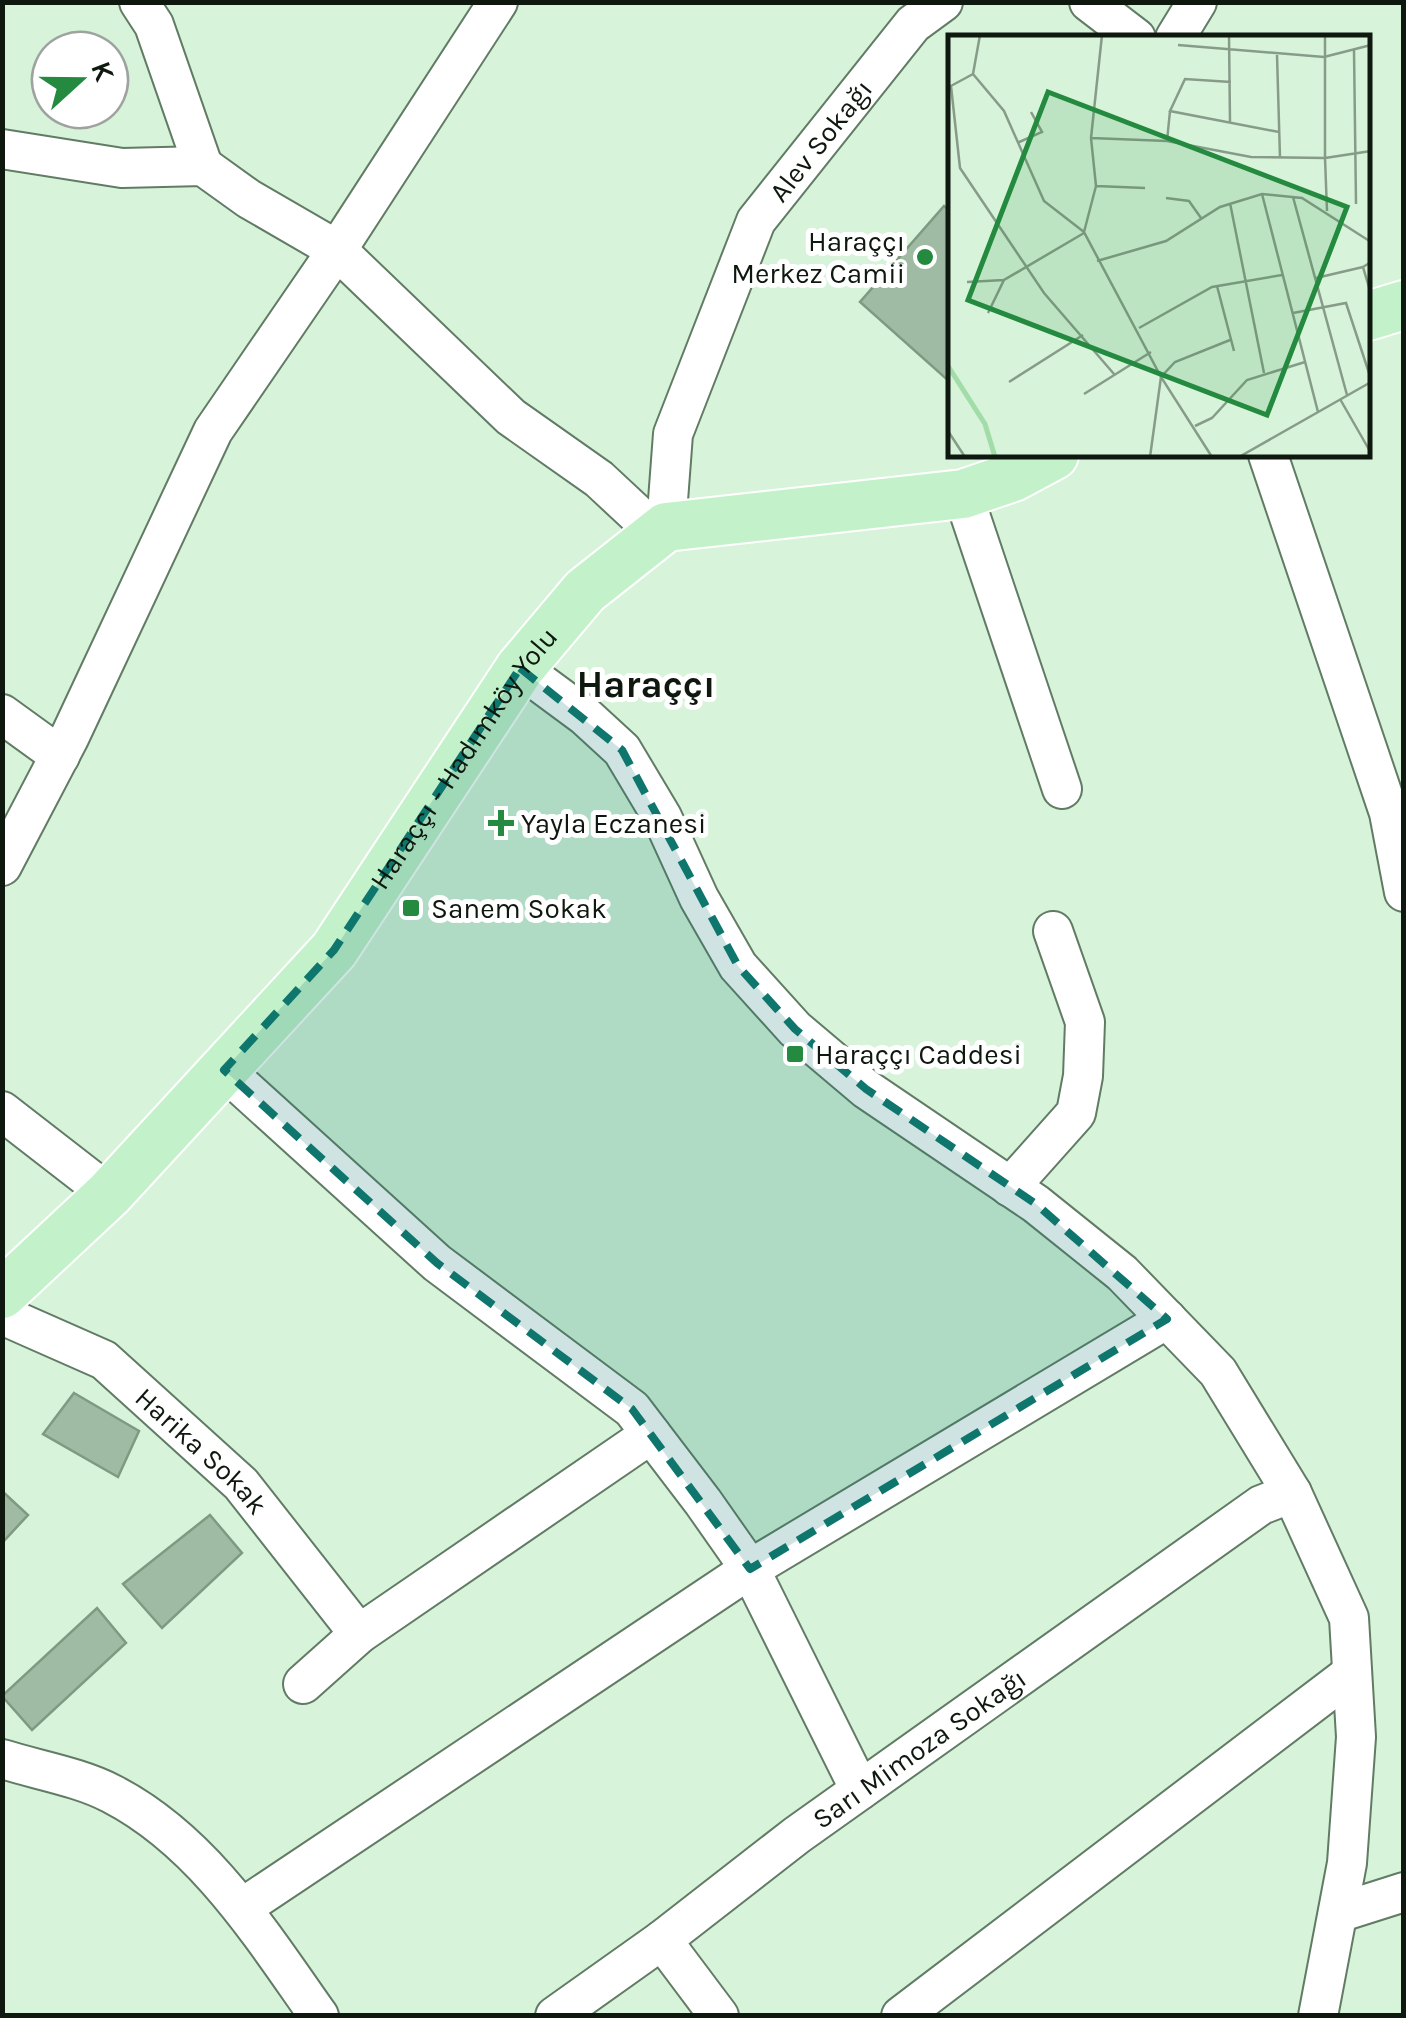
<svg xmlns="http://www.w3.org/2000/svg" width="1406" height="2018" font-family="Karla,sans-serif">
  <rect width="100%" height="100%" fill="#d7f3da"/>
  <g fill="#a0bba3" stroke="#809a82" stroke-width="2.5">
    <path d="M944 206 951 212V383L860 302Z"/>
    <path d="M74 1393 139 1431 118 1477 43 1434Z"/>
    <path d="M2 1491 28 1515 2 1543Z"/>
    <path d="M210 1515 242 1553 162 1628 123 1584Z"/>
    <path d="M97 1608 126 1643 32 1730 2 1696Z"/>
  </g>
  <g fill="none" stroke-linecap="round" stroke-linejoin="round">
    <g stroke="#617b64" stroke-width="42">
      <g id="minor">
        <path d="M139 2 154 25 203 166"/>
        <path d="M1089 2 1136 38"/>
        <path d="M1175 38 1197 2"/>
        <path d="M2 149 122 168 203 166 249 199 337 250 511 417 599 479 658 534"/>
        <path d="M1268 455 1389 813 1404 892"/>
        <path d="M963 494 1062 789"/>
        <path id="s1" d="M666 527 673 434 756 221 913 24 943 2"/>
        <path d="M520 668 585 716 622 750 662 817 699 898 738 966 795 1029 866 1089 1036 1204 1122 1273 1218 1372 1292 1493 1349 1618 1356 1737 1347 1863 1318 2016"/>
        <path d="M2 714 60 756"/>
        <path d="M2 866 69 738 213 431 337 250 498 2"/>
        <path d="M224 1070 437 1263 632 1409 703 1502 750 1569 860 1790"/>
        <path d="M2 1111 109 1194"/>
        <path d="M1010 1187 1076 1113 1083 1076 1085 1022 1053 931"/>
        <path id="s2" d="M2 1315 104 1360 241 1484 359 1634"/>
        <path d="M303 1684 359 1634 651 1434"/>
        <path d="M2 1759C37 1770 80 1777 112 1794 203 1841 261 1934 319 2016"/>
        <path d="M242 1908 750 1569 1167 1319"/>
        <path d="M1338 1913 1404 1892"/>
        <path d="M662 1940 719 2016"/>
        <path id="s3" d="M555 2016 662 1940 797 1835 1261 1505 1292 1493"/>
        <path d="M901 2016 1352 1673"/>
      </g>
    </g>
    <g stroke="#fff" stroke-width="52">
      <g id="major">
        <path d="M1368 316 1404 305"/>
        <path id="s4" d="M2 1294 109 1194 334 950 520 668 585 591 666 527 963 494 1013 477 1054 455"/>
      </g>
    </g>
    <use href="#minor" stroke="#fff" stroke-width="38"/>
    <use href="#major" stroke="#c3f2ca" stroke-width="48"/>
  </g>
  <path fill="#0f766e" fill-opacity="0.2" stroke="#0f766e" stroke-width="8" stroke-dasharray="20 12" stroke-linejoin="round" d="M520 668 622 750 738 966 795 1029 866 1089 1036 1204 1167 1319 750 1569 632 1409 437 1263 224 1070 334 950Z"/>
  <g fill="#248a3f" stroke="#fff" stroke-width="4">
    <circle cx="925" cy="257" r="10"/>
    <path d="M496 808h10v10h10v10h-10v10h-10v-10h-10v-10h10z"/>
    <rect x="401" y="898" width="20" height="20" rx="5"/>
    <rect x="785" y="1044" width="20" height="20" rx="5"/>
  </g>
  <g text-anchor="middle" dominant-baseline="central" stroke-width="10" stroke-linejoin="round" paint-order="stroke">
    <g font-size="28" fill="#0e180f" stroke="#fff">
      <text stroke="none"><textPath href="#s1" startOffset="425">Alev Sokağı</textPath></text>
      <text stroke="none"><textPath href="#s4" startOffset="710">Haraççı - Hadımköy Yolu</textPath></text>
      <text stroke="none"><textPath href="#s2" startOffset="245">Harika Sokak</textPath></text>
      <text stroke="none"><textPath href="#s3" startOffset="452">Sarı Mimoza Sokağı</textPath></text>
    </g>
    <g font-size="28" fill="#0e180f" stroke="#fff" text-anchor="start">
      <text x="905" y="241" text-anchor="end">Haraççı<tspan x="905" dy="32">Merkez Camii</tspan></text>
      <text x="521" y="823">Yayla Eczanesi</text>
      <text x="431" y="908">Sanem Sokak</text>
      <text x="815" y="1054">Haraççı Caddesi</text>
    </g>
    <g font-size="38" font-weight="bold" fill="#0e180f" stroke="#fff">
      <text x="646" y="684">Haraççı</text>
    </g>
  </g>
  <g transform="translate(948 35)">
    <rect width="422" height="422" fill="#d7f3da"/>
    <path fill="none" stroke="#a2dca9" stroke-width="5" d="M0 331 37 389 47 422"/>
    <path fill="none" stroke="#879b89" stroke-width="2.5" d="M154 0 143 103 148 151 136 197 213 342 202 422M281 0 282 87M377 0V123L423 116M230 10 376 22 423 10M406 15 408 169M329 20 332 123M25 39 56 76 96 166 136 197M283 47 237 44 222 76 331 97M3 51 12 133 96 258 166 339M1 52 25 39 32 0M143 103 219 106 303 122 377 123 379 176M219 106 222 76M69 108 94 97 83 77M148 151 197 153M314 159 370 377M345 162 399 360M218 163 241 166 253 183M282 168 316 338M149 226 218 206 272 172 314 159 354 163 423 207M423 227 415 232 423 259M368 243 415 232M19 247 56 245M269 251 286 316M40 278 56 245 136 198M345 278 398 268 423 344M191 293 264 252 334 240M61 347 135 300M136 359 203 317M392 364 423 418M247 391 264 383 299 345 357 327M0 396 17 422M264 422 213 342 227 327 282 305M291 422 423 347"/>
    <path fill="#248a3f" fill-opacity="0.15" stroke="#248a3f" stroke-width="5" d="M100 57 399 172 319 380 20 265Z"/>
    <rect width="422" height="422" fill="none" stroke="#0e180f" stroke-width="5"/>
  </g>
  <rect width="1406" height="2018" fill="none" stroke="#0e180f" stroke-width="10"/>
  <g transform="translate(80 80) rotate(69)"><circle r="48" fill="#ffffff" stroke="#9fa39f" stroke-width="2.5"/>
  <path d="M0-8L18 38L0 25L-18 38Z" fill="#248a3f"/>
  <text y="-15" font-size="28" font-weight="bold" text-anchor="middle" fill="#0e180f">K</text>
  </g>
</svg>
